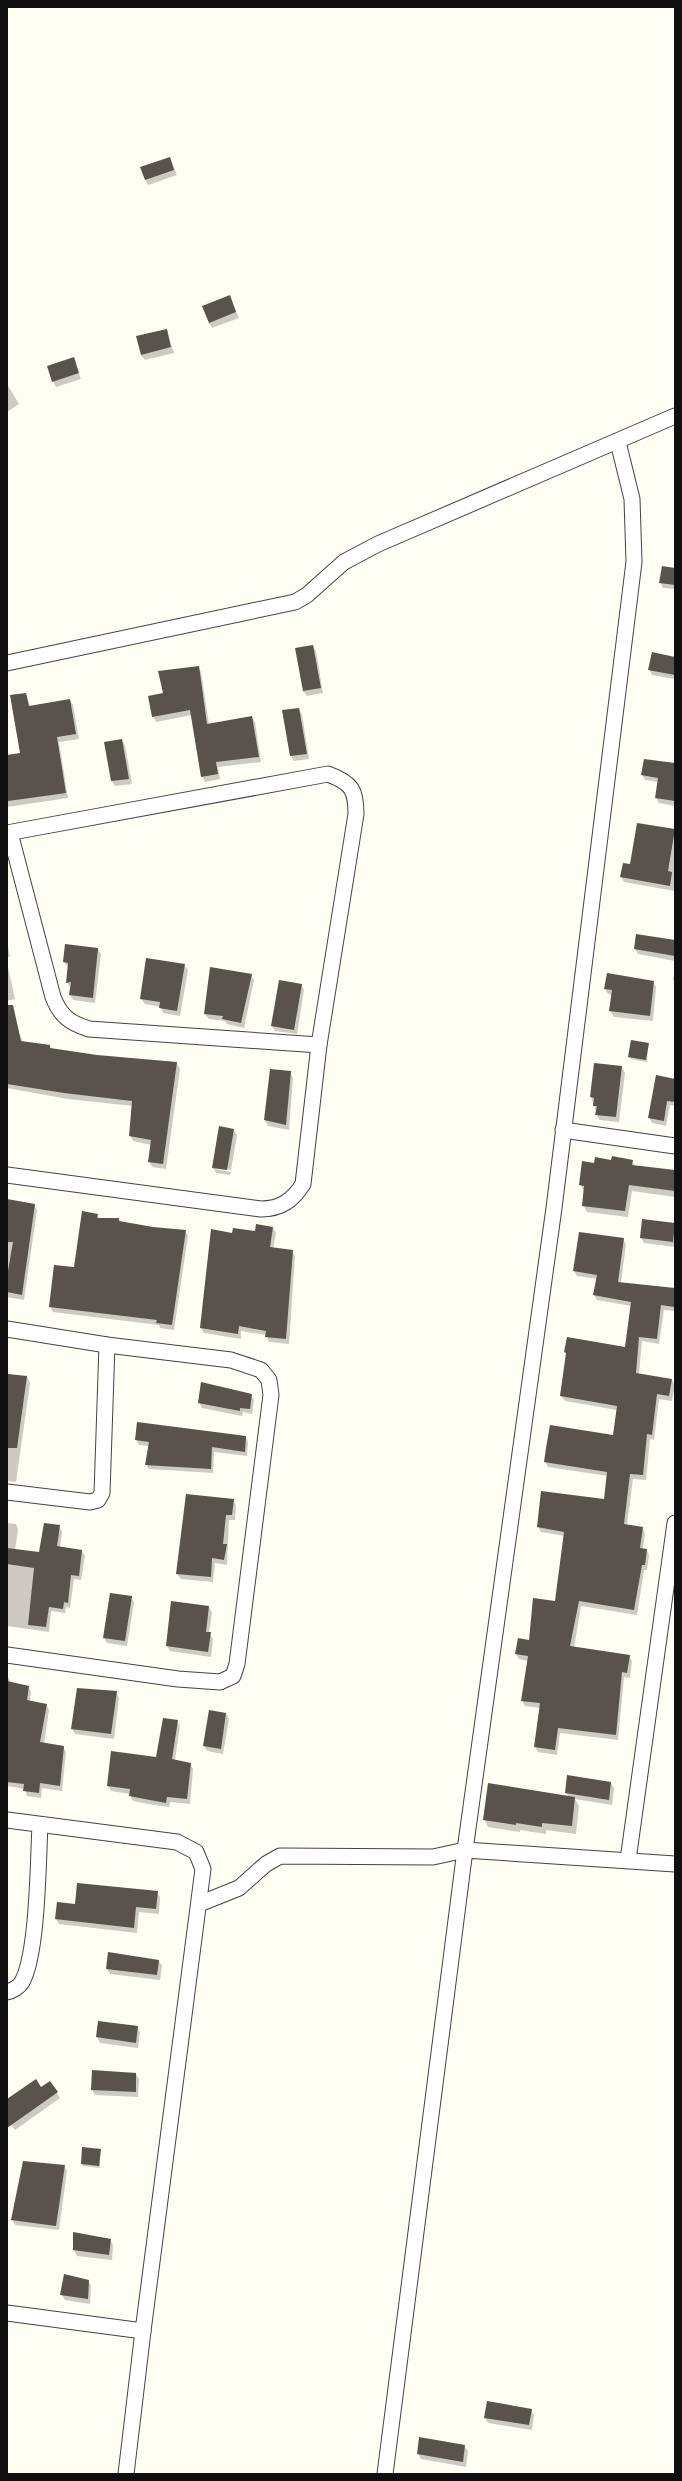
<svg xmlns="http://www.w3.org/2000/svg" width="682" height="2481" font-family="Lora,serif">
  <rect width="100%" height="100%" fill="#fffdf4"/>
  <g fill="#0003">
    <path d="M170 158 177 175 148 185 145 179Z"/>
    <path d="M232 302 239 318 212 328 209 323Z"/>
    <path d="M166 330 174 353 145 360 141 355Z"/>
    <path d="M73 358 81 379 56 387 53 381Z"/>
    <path d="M7 384 19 404 7 412Z"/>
    <path d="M675 569V589L663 588 661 583Z"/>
    <path d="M313 646 316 651 323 693 307 696 303 691Z"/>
    <path d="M675 654V679L652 675 649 669 674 658Z"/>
    <path d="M198 667 201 672 209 724 252 717 255 722 261 762 218 767 220 779 205 782 202 776 192 715 156 722 153 716 164 694Z"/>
    <path d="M26 694 30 706 70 700 73 705 79 739 59 742 68 798 7 807V756L21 754Z"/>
    <path d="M299 709 302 714 309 759 294 761 291 756 283 711Z"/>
    <path d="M122 740 125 745 132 784 115 786 112 781 106 742Z"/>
    <path d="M675 764V806L659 803 656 798 658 782 645 780 642 775Z"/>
    <path d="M638 824 675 830V891L624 882 621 877 631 865Z"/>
    <path d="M7 941 10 957H7Z"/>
    <path d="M675 941V961L638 954 635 949Z"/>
    <path d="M66 945 98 949 101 954 95 1003 73 1000 70 994 71 988 67 983 69 968 64 962Z"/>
    <path d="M7 962 15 999 7 1001Z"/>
    <path d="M184 965 188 970 180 1016 163 1013 161 1007 145 1004 141 999Z"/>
    <path d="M675 968V983L673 980Z"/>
    <path d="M251 975 254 980 244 1028 227 1024 225 1021 209 1019 205 1014Z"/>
    <path d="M653 982 656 987 653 1021 614 1017 610 1011 612 995 608 994 605 989Z"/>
    <path d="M301 984 304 990 297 1034 275 1031 272 1026Z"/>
    <path d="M17 1028 23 1042 49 1045 52 1049 96 1056 177 1063 180 1069 166 1169 152 1167 149 1162 151 1145 133 1141 130 1135 133 1106 68 1099 7 1088V1030Z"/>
    <path d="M648 1044 647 1062 631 1059 629 1057Z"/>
    <path d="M622 1067 625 1073 619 1122 599 1120 591 1097Z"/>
    <path d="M290 1072 293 1078 289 1130 268 1126 265 1120Z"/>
    <path d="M656 1076 675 1079V1106L670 1105 666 1126 652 1123 649 1118Z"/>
    <path d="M233 1130 237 1135 231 1170 215 1167V1169L231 1172 230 1175 216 1173 213 1167Z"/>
    <path d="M612 1161H632L635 1166 675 1171V1197L632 1191 628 1217 587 1212 583 1205 584 1191 580 1184Z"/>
    <path d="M7 1200 34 1205 37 1210 24 1300 7 1297Z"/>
    <path d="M97 1215 100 1219H119L121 1222 152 1228 185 1231 188 1236 174 1330 160 1328 159 1325 53 1312 50 1307 55 1266 74 1269Z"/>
    <path d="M675 1224V1247L644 1243 641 1238Z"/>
    <path d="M273 1228 276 1233 273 1249 292 1251 295 1256 289 1344 269 1342 266 1335 241 1331V1339L204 1333 201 1328 233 1234Z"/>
    <path d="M623 1239 626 1244 621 1283 675 1289V1311L664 1310 659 1344 642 1341 639 1374 672 1380 675 1385 672 1401 659 1399 654 1440 650 1439 646 1480 633 1479 627 1525 642 1528 645 1533 643 1549H646L649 1555 647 1570H644L637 1615 581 1606 574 1648 629 1656 632 1661 630 1678 624 1677 618 1740 560 1733 557 1755 538 1752 535 1746 540 1708 525 1706 522 1701 528 1661 519 1659 516 1654 530 1641 556 1602 565 1536 541 1532 538 1527 605 1500 608 1476 548 1467 545 1462 614 1436 617 1410 565 1401 561 1396 568 1338 626 1348 631 1306 597 1300 594 1295 597 1279 577 1276 574 1271Z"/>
    <path d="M9 1375 27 1377 30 1383 16 1482 7 1481Z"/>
    <path d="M251 1395 254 1400 252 1414 243 1412 242 1416 202 1408 199 1402Z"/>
    <path d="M246 1437 248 1442 247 1456 214 1452 213 1473 149 1469 146 1464 149 1446 139 1445 136 1440Z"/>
    <path d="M233 1500 236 1505 235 1520H229L227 1565 215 1563 213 1582 181 1579 177 1574Z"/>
    <path d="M7 1523 16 1524 18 1530 15 1550 40 1553 59 1526 62 1532 60 1548 82 1551 85 1556 81 1580 74 1579 70 1608 66 1607 65 1613 51 1611 49 1632 7 1626Z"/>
    <path d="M131 1597 134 1602 127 1646 107 1643 104 1638Z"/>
    <path d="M209 1607 212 1613 209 1633 213 1639 211 1657 170 1651 167 1646Z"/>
    <path d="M7 1675 11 1683 28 1686 31 1692 30 1702 46 1704 49 1710 44 1744 63 1747 66 1752 62 1791 42 1788 41 1798 27 1796 25 1789 7 1786Z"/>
    <path d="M116 1692 119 1698 114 1739 75 1734 72 1729Z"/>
    <path d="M226 1713 229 1719 223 1754 207 1751 204 1746Z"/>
    <path d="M177 1721 180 1726 175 1760 190 1764 193 1769 190 1804 170 1802 169 1807 154 1805 133 1801 130 1794 111 1791 108 1786 112 1752 157 1758Z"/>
    <path d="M611 1783 614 1788 612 1805 575 1799 579 1806 576 1834 546 1830V1834L520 1830V1832L488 1827 484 1819 569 1797 566 1793Z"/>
    <path d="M157 1892 160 1897 159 1914 139 1912 137 1933 59 1924 56 1919 75 1905Z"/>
    <path d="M159 1961 162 1966 160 1980 110 1974 107 1969Z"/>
    <path d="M99 2022 137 2027 140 2032 138 2048 100 2043 97 2037Z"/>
    <path d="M136 2074 139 2079 138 2097 95 2095 92 2090Z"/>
    <path d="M50 2082 60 2098 15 2130 7 2119V2100L41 2088Z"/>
    <path d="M100 2150V2168L83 2166 82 2164Z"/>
    <path d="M64 2166 67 2171 59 2230 15 2225 12 2220Z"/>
    <path d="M74 2233 110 2240 113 2245 112 2260 77 2256 74 2250Z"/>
    <path d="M88 2280 91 2286 90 2304 65 2300 62 2295Z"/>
    <path d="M531 2410 534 2415 532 2430 488 2423 485 2418Z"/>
    <path d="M464 2446 468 2451 466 2467 421 2459 418 2454Z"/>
  </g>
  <g fill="#59524d">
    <path d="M170 157 174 170 145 180 140 167Z"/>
    <path d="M230 295 236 312 209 323 202 306Z"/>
    <path d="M167 329 171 347 141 355 136 336Z"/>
    <path d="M74 357 79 373 52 382 47 366Z"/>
    <path d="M662 566 675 568V585L659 583Z"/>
    <path d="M313 645 321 688 303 691 295 648Z"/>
    <path d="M652 652 675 657V675L648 670Z"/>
    <path d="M199 666 207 724 252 716 259 757 216 762 218 774 201 777 190 710 152 717 148 696 163 693 158 671Z"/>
    <path d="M26 693 29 706 70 699 76 734 57 737 66 793 8 801 7 755 20 753 10 695Z"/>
    <path d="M299 708 307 754 290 756 282 710Z"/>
    <path d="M122 739 129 779 111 781 104 742Z"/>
    <path d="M644 759 675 763V801L655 798 658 778 641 775Z"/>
    <path d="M637 823 675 829 668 871 672 872 670 886 620 877 623 863 630 864Z"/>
    <path d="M636 934 675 940V956L634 949Z"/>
    <path d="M65 944 98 948 93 998 69 995 71 982 66 983 68 963 63 962Z"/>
    <path d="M146 958 185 964 177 1011 159 1008 160 1002 140 999Z"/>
    <path d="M210 967 252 974 241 1023 222 1019 223 1016 204 1014Z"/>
    <path d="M607 973 654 981 650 1016 609 1011 612 990 604 989Z"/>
    <path d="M279 980 302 984 294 1030 271 1026Z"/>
    <path d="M7 1005H13L21 1041 50 1045V1048L97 1055 177 1062 163 1164 148 1162 151 1140 129 1136 132 1101 64 1093 7 1084Z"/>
    <path d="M631 1040 649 1043 646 1060 628 1057Z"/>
    <path d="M594 1063 622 1066 616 1117 595 1115 597 1106H593L594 1098 590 1097Z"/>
    <path d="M270 1069 291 1071 286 1125 264 1120Z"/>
    <path d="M656 1075 675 1079V1102L667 1101 664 1121 648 1118Z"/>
    <path d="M219 1126 234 1129 227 1170 212 1168Z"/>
    <path d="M612 1156 633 1160 632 1165 675 1170V1191L629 1185 625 1211 582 1206 584 1186 579 1185 582 1161 594 1163 595 1157 611 1160Z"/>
    <path d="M7 1199 35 1204 22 1295 7 1292V1277L13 1242H7Z"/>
    <path d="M82 1211 98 1214 97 1218H119V1221L153 1227 186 1230 172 1325 156 1323 157 1320 49 1307 54 1265 74 1267Z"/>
    <path d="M642 1219 675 1223 673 1242 640 1238Z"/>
    <path d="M256 1224 273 1227 270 1247 293 1250 286 1339 265 1337 266 1331 239 1326 238 1334 200 1328 211 1229 232 1233 233 1228 255 1231Z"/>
    <path d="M579 1232 624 1238 618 1282 675 1288 674 1307 661 1305 657 1339 639 1337 636 1373 672 1379 669 1396 657 1394 652 1435 647 1434 643 1475 630 1474 624 1524 643 1527 640 1548 647 1549 645 1565H642L634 1610 579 1601 570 1646 630 1655 627 1673 622 1672 616 1735 558 1728 555 1750 534 1747 540 1703 521 1701 528 1656 515 1654 518 1638 529 1640 533 1598 555 1601 564 1532 537 1527 541 1491 604 1499 607 1472 544 1462 546 1448 550 1425 613 1435 617 1406 560 1396 566 1353 564 1352 567 1337 625 1347 631 1302 593 1295 597 1275 573 1271Z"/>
    <path d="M8 1374 27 1376 17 1448H7Z"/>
    <path d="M201 1382 252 1394 250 1409 240 1408V1411L198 1403Z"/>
    <path d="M137 1422 246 1436 245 1452 212 1447 211 1469 145 1465 149 1442 135 1440Z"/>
    <path d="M186 1494 234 1499 232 1515H226L223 1544H227L224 1560 212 1558 211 1577 176 1574Z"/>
    <path d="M44 1523 60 1525 57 1546 82 1550 79 1576 71 1575 68 1603 64 1602 63 1609 49 1607 46 1627 28 1625 34 1568 7 1564V1548L39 1552Z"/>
    <path d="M110 1593 132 1596 125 1641 103 1638Z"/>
    <path d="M171 1601 209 1606 206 1632H211L208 1652 166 1646Z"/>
    <path d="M7 1681 29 1686 27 1700 47 1704 40 1742 64 1746 60 1786 40 1783 39 1793 23 1791 24 1784 7 1782Z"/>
    <path d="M77 1688 117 1691 111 1734 71 1729Z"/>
    <path d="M209 1710 226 1713 221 1749 203 1746Z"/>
    <path d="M163 1718 178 1720 172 1759 191 1763 187 1799 167 1797 166 1803 150 1800 129 1796 130 1789 107 1786 111 1751 156 1757Z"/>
    <path d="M567 1775 611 1782 609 1800 565 1793Z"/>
    <path d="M488 1783 575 1797 572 1826 542 1823V1827L516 1823V1825L483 1820Z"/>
    <path d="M77 1883 158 1891 156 1909 136 1907 134 1928 55 1919 57 1902 75 1904Z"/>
    <path d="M108 1952 159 1960 157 1975 106 1969Z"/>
    <path d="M98 2021 138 2026 136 2043 96 2037Z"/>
    <path d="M92 2070 136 2073V2092L91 2090Z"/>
    <path d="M36 2079 41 2087 50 2081 58 2092 7 2128V2099Z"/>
    <path d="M82 2147 101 2149 99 2166 81 2164Z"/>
    <path d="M23 2161 65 2165 56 2226 11 2220Z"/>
    <path d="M73 2232 111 2239 109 2255 73 2250Z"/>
    <path d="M64 2274 89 2280 88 2299 60 2295Z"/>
    <path d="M487 2401 532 2409 529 2425 484 2418Z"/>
    <path d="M419 2437 465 2445 463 2462 417 2454Z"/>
  </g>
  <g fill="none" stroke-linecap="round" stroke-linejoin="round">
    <g stroke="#434343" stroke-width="17">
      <g id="minor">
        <path d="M7 663 295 602 307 595 344 562 378 544 675 416"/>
        <path d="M7 833 328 774C352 783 356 790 356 814L319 1045 303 1184C293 1200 281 1209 261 1209L7 1175"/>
        <path d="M10 833 53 997C60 1015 69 1023 89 1029L319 1045"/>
        <path d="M563 1130 675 1146"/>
        <path d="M7 1329 107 1345 231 1360 261 1370 269 1380 271 1395 237 1664 233 1676 220 1682 178 1679 7 1655"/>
        <path d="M7 1492 90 1502 98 1500 102 1493 107 1345"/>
        <path d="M7 1820 177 1842 196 1852 203 1869 143 2331 7 2313"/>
        <path d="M628 1860 675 1523"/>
        <path d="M199 1904 239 1888 266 1864 280 1856 433 1857 465 1850 554 1208 634 562 632 499 618 442"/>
        <path d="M7 1992C12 1991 19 1987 22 1982 38 1953 38 1861 40 1825"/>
        <path d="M126 2474 143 2331"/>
        <path d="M385 2474 465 1850 675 1864"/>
      </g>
    </g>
    <use href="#minor" stroke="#fff" stroke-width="15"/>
  </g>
  <rect width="682" height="2481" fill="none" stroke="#101010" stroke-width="16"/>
</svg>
